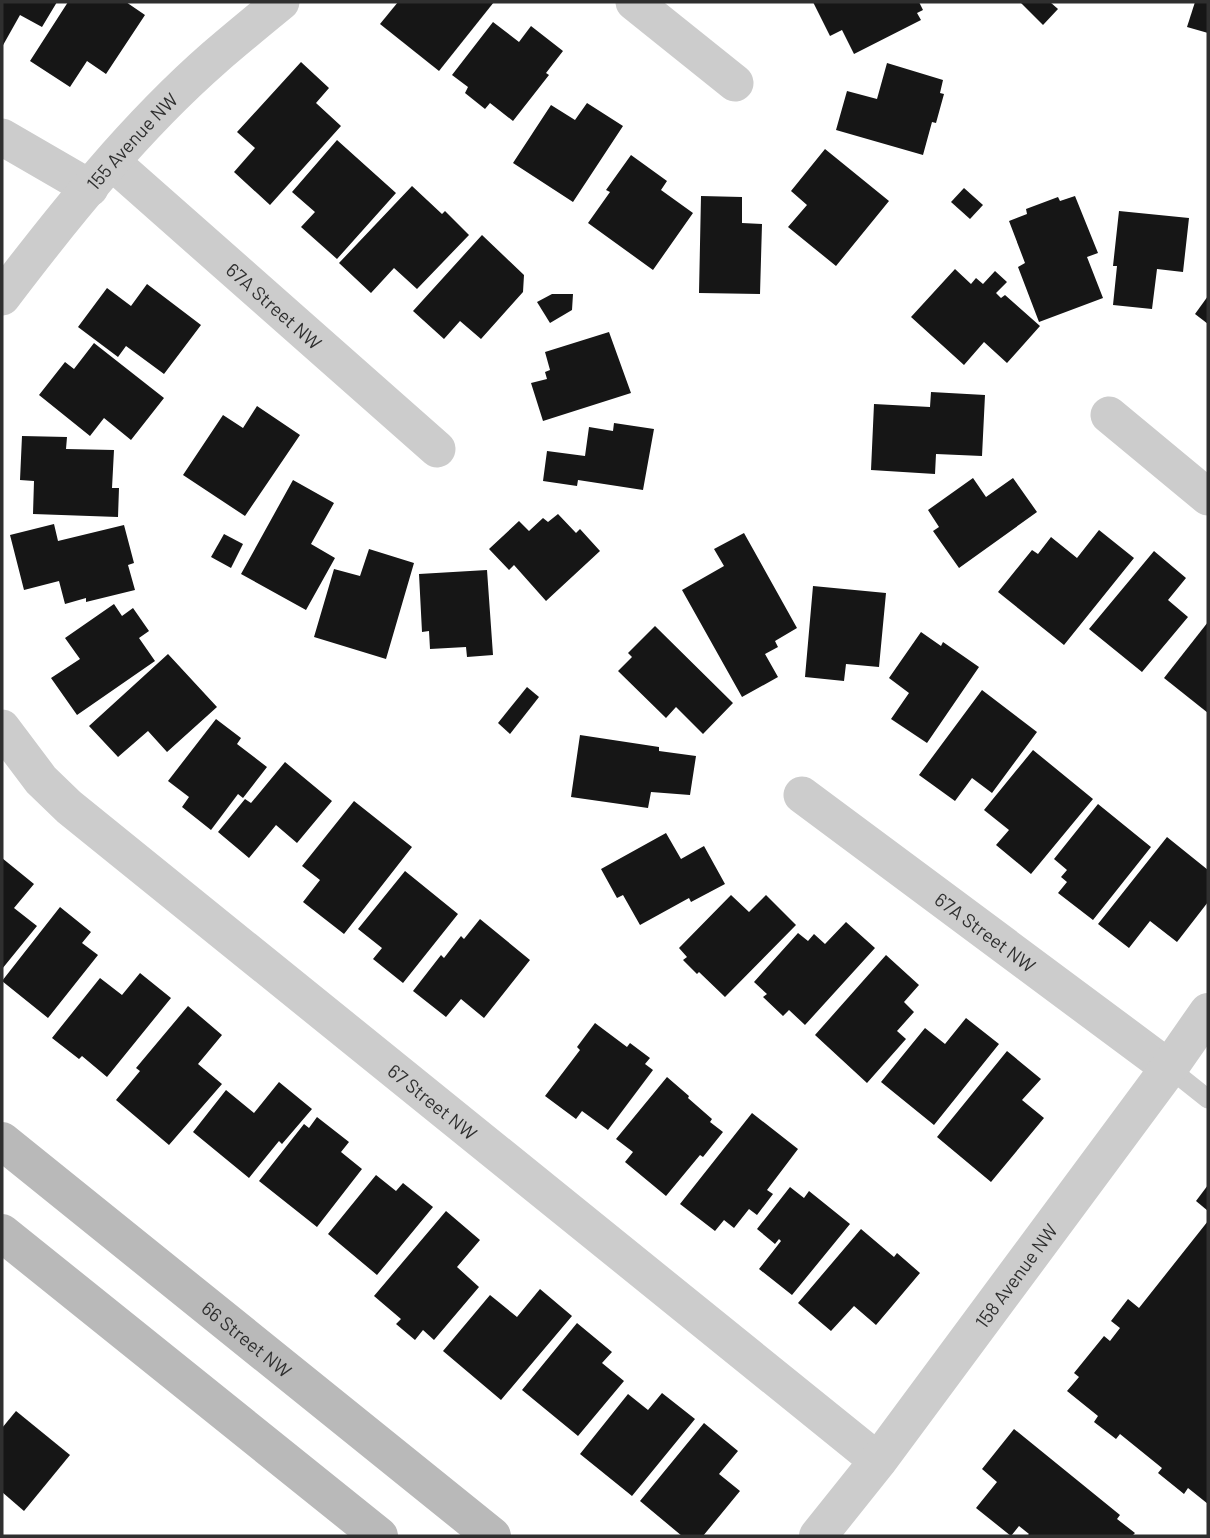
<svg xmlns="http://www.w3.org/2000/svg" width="1210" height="1538" font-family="Barlow,sans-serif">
  <rect width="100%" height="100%" fill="#fff"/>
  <g fill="#161616">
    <path d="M2 2H57L42 27 20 15 2 47Z"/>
    <path d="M68 2H126L145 15 106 74 87 61 70 87 30 61Z"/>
    <path d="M398 2H494L439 71 380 24Z"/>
    <path d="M813 2H919L923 10 917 13 921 20 854 54 842 30 830 36Z"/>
    <path d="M1020 2H1050L1058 9 1043 25Z"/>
    <path d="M1195 2H1208V33L1187 27Z"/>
    <path d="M493 22 519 42 531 26 563 51 546 73 549 75 513 121 490 103 485 109 465 93 468 87 452 75Z"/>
    <path d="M301 62 329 88 316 103 341 126 270 205 234 172 255 148 237 132Z"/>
    <path d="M887 63 943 80 940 93 944 94 936 123 932 122 923 155 836 130 847 91 877 99Z"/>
    <path d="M587 103 623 126 573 202 513 163 551 105 575 120Z"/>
    <path d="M337 140 396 193 337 259 301 227 315 212 292 192Z"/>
    <path d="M825 149 889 201 836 266 788 227 807 205 791 191Z"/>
    <path d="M631 155 667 181 661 190 693 213 653 270 588 223 610 192 606 190Z"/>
    <path d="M412 186 442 214 445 211 469 235 417 289 394 268 371 293 339 263Z"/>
    <path d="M964 188 983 205 970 219 951 202Z"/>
    <path d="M701 196 742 197V223L762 224 760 294 699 293Z"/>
    <path d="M1075 196 1098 253 1087 257 1103 298 1039 322 1018 267 1025 263 1009 221 1027 214 1026 209 1058 197 1060 201Z"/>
    <path d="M1119 211 1189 218 1183 272 1157 269 1152 309 1113 305 1117 266H1113Z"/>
    <path d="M482 235 524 275 523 292 481 339 460 321 444 339 413 311Z"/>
    <path d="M955 269 971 284 976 278 983 284 995 271 1007 282 996 293 1001 298 1005 295 1040 326 1007 363 984 342 964 365 911 317Z"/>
    <path d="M147 284 201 325 164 374 126 346 118 357 78 327 107 288 131 306Z"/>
    <path d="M552 294H573L572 310 550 323 537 302Z"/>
    <path d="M1208 296V324L1195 314Z"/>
    <path d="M609 332 631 393 543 421 531 383 547 379 545 372 550 370 545 352Z"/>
    <path d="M94 343 164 398 131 440 104 418 90 436 39 395 65 362 74 369Z"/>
    <path d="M931 392 985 395 982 456 936 454 935 474 871 470 874 404 930 407Z"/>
    <path d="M257 406 300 435 245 516 183 475 223 415 243 428Z"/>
    <path d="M614 423 654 429 643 490 578 480 577 486 543 481 547 451 585 456 589 427 613 431Z"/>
    <path d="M22 436 67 437 66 449 114 450 112 488H119L118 517 33 514 34 481 20 480Z"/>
    <path d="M973 478 986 497 1013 478 1037 512 959 568 933 531 939 527 928 510Z"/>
    <path d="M293 480 334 503 311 544 335 558 306 610 241 574Z"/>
    <path d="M558 514 576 533 580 529 600 551 546 601 514 565 509 570 489 549 519 521 529 531 543 518 548 522Z"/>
    <path d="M54 524 58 541 124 525 134 563 128 565 135 590 86 602V598L65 604 59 581 24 590 10 535Z"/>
    <path d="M1099 530 1134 558 1064 645 998 592 1032 550 1038 554 1051 537 1077 558Z"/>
    <path d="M744 533 797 628 775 641 778 647 765 654 778 677 742 697 682 590 724 566 714 549Z"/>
    <path d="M224 534 243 544 231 568 211 557Z"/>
    <path d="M369 549 414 563 386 659 314 637 334 569 360 576Z"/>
    <path d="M1154 551 1186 578 1168 600 1188 617 1142 672 1089 629Z"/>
    <path d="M487 570 493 655 467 657 466 647 430 649 429 631 422 632 419 574Z"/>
    <path d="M813 586 886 593 879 667 846 664 844 681 805 677Z"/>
    <path d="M114 604 122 616 133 608 149 631 139 638 155 661 77 715 51 678 80 659 65 638Z"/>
    <path d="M1208 622V713L1164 678Z"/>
    <path d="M655 626 733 703 703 734 676 707 666 718 618 671 632 657 628 653Z"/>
    <path d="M921 632 941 646 943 642 979 667 927 743 891 719 909 693 889 678Z"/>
    <path d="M168 654 217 707 167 752 148 731 118 757 89 726Z"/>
    <path d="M527 687 539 697 510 734 498 723Z"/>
    <path d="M982 690 1037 732 992 793 972 778 955 801 919 775Z"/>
    <path d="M216 719 241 738 237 744 267 767 243 798 238 794 211 830 182 807 189 797 168 781Z"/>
    <path d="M580 735 659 747V751L696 756 690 795 651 792 648 808 571 797Z"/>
    <path d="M1033 750 1093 799 1031 874 996 845 1009 830 984 810Z"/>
    <path d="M285 762 332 801 297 843 276 825 249 858 218 832 245 799 251 803Z"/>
    <path d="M354 801 412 847 344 934 303 902 320 880 302 866Z"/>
    <path d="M1098 804 1151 847 1093 920 1058 893 1067 882 1061 877 1067 870 1054 859Z"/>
    <path d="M666 833 681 859 704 846 725 884 691 902 689 898 640 925 623 895 617 898 601 869Z"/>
    <path d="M1167 837 1208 870V902L1177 942 1150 921 1129 948 1098 924Z"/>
    <path d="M2 858 34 884 14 908 37 926 2 969Z"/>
    <path d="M405 871 458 914 403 983 373 959 382 948 358 929Z"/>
    <path d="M731 895 749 912 766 895 796 925 725 997 699 972 697 974 683 960 687 957 679 948Z"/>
    <path d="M60 907 91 932 82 943 98 955 48 1018 2 981Z"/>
    <path d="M480 919 530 960 484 1018 461 999 446 1017 413 991 441 955 444 958 461 936 464 939Z"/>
    <path d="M846 922 875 948 805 1025 789 1010 783 1016 763 997 767 994 754 982 798 933 808 941 814 934 825 944Z"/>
    <path d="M886 955 919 985 904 1002 914 1012 897 1031 906 1039 867 1083 815 1035Z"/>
    <path d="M140 973 171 998 107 1077 82 1056 79 1059 52 1038 100 978 122 995Z"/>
    <path d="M188 1006 222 1035 198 1064 222 1084 169 1145 116 1100 140 1071 136 1068Z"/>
    <path d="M966 1018 999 1044 934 1125 881 1082 925 1028 945 1044Z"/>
    <path d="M595 1023 627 1047 630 1043 650 1058 645 1064 653 1070 608 1130 582 1111 576 1119 545 1096 580 1050 577 1047Z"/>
    <path d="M1007 1051 1041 1079 1022 1100 1044 1118 991 1182 937 1137Z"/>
    <path d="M667 1077 689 1096 688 1098 712 1119 710 1122 723 1132 703 1157 700 1155 666 1196 625 1162 633 1152 616 1139Z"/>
    <path d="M279 1082 312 1109 282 1144 279 1141 249 1178 193 1132 226 1090 254 1113Z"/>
    <path d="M752 1113 798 1149 767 1190 773 1194 757 1215 749 1209 734 1228 724 1220 715 1231 680 1204Z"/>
    <path d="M317 1117 349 1142 341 1152 362 1169 317 1227 259 1181 304 1124 309 1128Z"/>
    <path d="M376 1175 396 1191 403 1183 433 1207 377 1275 328 1234Z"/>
    <path d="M1208 1185V1211L1196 1201Z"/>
    <path d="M790 1187 804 1198 809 1191 850 1224 792 1295 759 1269 781 1241 779 1239 775 1244 757 1229Z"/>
    <path d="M446 1211 480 1240 457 1267 479 1287 434 1340 423 1330 415 1340 396 1324 401 1319 374 1296Z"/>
    <path d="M1208 1221V1504L1188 1488 1184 1494 1158 1473 1162 1468 1120 1434 1116 1439 1094 1422 1098 1416 1067 1391 1079 1377 1074 1373 1104 1336 1110 1341 1120 1328 1111 1321 1128 1299 1139 1308Z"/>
    <path d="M861 1229 894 1257 897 1253 920 1273 876 1325 854 1306 831 1331 798 1303Z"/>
    <path d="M540 1289 572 1316 501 1400 443 1351 490 1295 517 1317Z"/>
    <path d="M577 1323 612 1352 602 1363 624 1381 578 1436 522 1390Z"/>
    <path d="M662 1393 695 1419 632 1496 580 1454 628 1394 648 1410Z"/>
    <path d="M16 1411 70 1455 24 1511 2 1492V1428Z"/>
    <path d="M704 1423 738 1451 719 1474 740 1491 703 1536H682L640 1501Z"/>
    <path d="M1014 1429 1120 1515 1117 1519 1135 1533 1132 1536H1027L1029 1534 1019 1526 1011 1536 976 1508 997 1482 982 1469Z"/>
  </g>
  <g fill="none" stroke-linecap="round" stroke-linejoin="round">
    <path stroke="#ccc" stroke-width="19" d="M1169 1068 1208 1099"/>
    <g stroke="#ccc" stroke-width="37">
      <path d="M634 2 735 83"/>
      <path d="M2 137 90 188"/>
      <path id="s1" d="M112 162 437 449"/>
      <path id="s2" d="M2 297C65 214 136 126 215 57 237 38 259 20 281 2"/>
      <path d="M1109 415 1208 497"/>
      <path id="s3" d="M2 728 41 780 69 807 878 1461"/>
      <path id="s4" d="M802 795 1169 1068"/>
    </g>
    <path stroke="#ccc" stroke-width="38" id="s5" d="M818 1536 878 1461 1169 1068 1208 1012"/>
    <g stroke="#b9b9b9" stroke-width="38">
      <path id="s6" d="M2 1141 492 1536"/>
      <path d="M2 1233 379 1536"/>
    </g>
  </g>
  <g text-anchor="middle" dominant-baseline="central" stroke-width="7" stroke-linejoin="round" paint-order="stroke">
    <g font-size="19" fill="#2f2f2f" stroke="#fff">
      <text stroke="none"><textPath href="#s2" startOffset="203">155 Avenue NW</textPath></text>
      <text stroke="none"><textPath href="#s1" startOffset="217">67A Street NW</textPath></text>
      <text stroke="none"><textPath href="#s4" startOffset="229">67A Street NW</textPath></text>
      <text stroke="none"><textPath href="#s3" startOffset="572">67 Street NW</textPath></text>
      <text stroke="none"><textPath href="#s5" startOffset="327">158 Avenue NW</textPath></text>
      <text stroke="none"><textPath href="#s6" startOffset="315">66 Street NW</textPath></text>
    </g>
  </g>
  <rect width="1210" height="1538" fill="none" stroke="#2f2f2f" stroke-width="7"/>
</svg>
